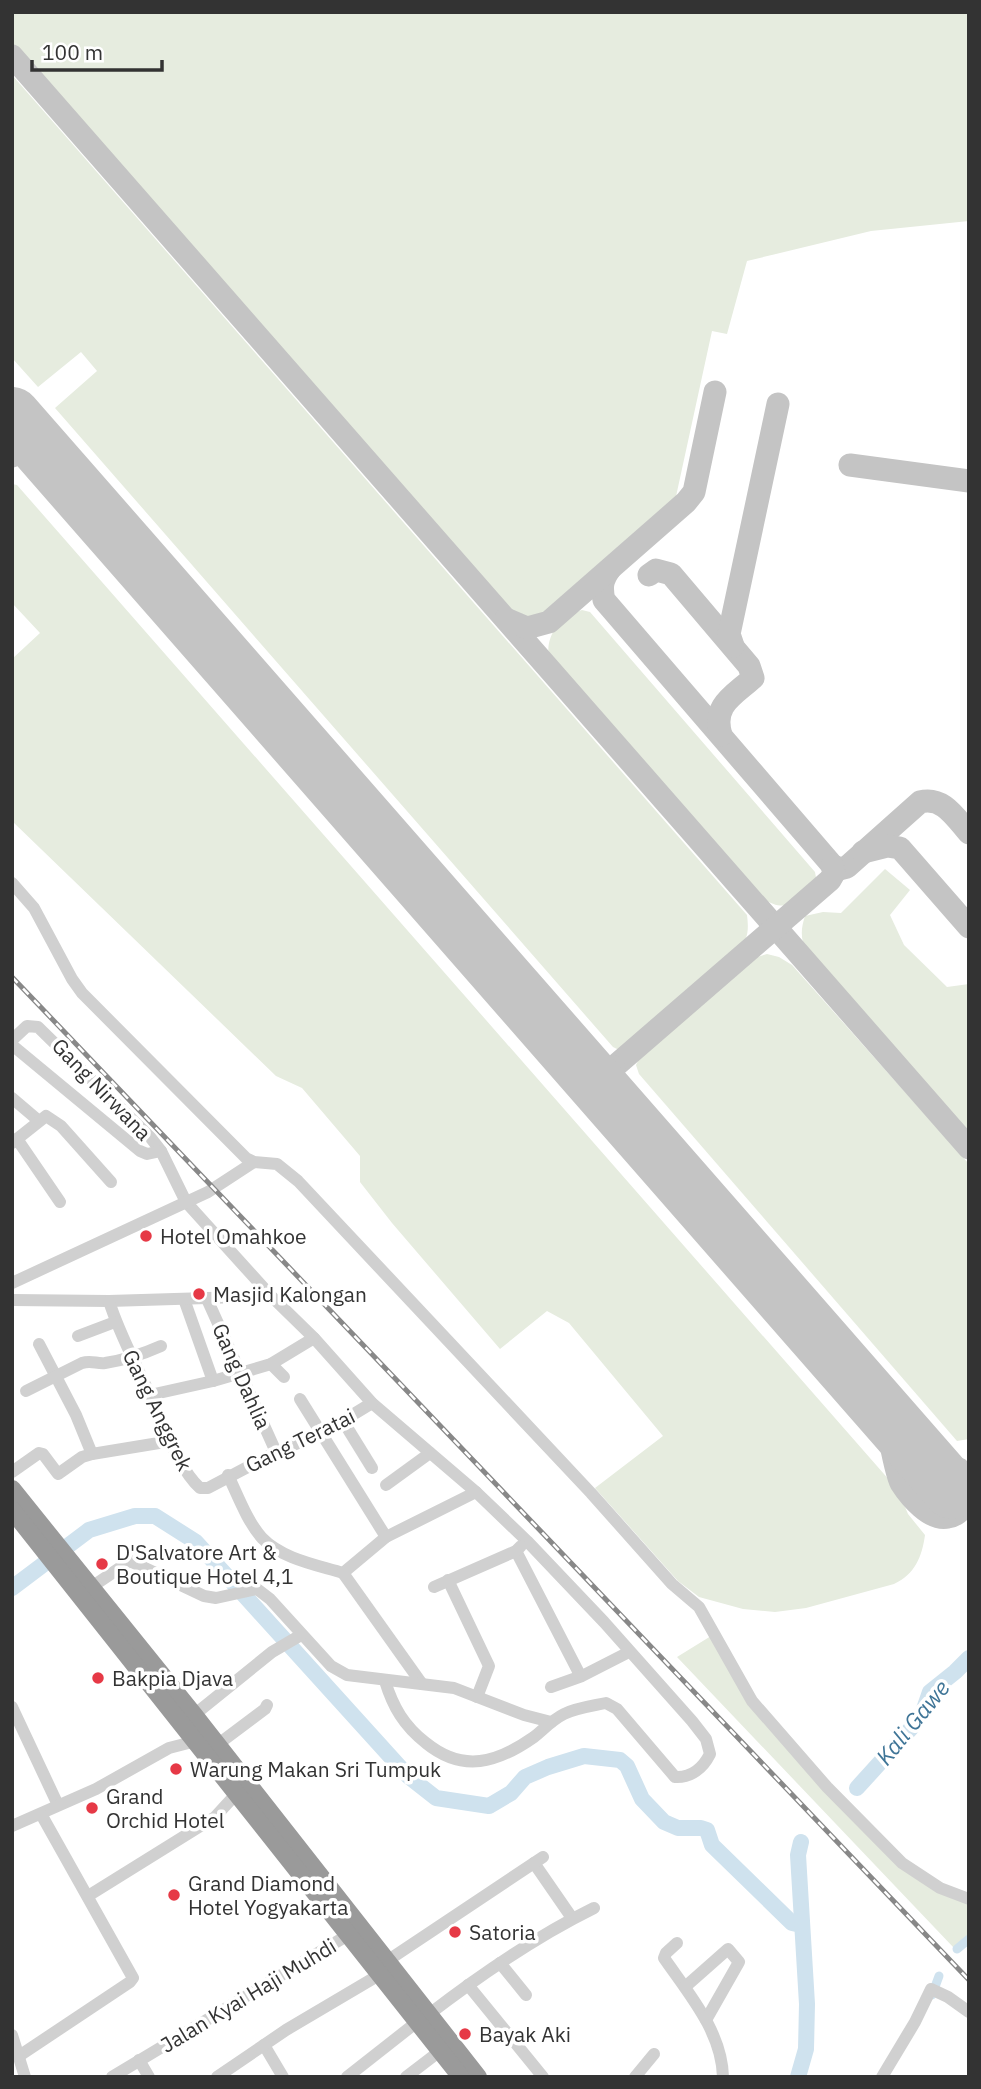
<svg xmlns="http://www.w3.org/2000/svg" width="981" height="2089" font-family="'IBM Plex Sans',sans-serif">
  <rect width="100%" height="100%" fill="#fff"/>
  <g fill="#e6ecdf">
    <path d="M12 12H969V221L871 231 747 261 727 334 712 331 675 501 624 542 539 619C526 621 519 618 508 611L12 44Z"/>
    <path d="M12 75 747 915C749 931 748 939 738 951L624 1049H617L613 1047 55 408 97 371 81 352 38 387 12 358Z"/>
    <path d="M12 484 17 485 898 1490 908 1514 925 1535C922 1557 915 1574 894 1584L806 1608 775 1612 743 1609 699 1597 678 1581 595 1488 663 1436 569 1323 547 1311 500 1349 392 1223 360 1182V1156L302 1088 276 1076 12 821V659L40 633 12 603Z"/>
    <path d="M582 610 590 612 815 872 817 883C794 905 784 916 754 892L549 658C545 635 560 617 582 610Z"/>
    <path d="M885 869 910 890 890 915 904 945 947 987 969 984V1137L807 954C801 940 800 931 805 916L823 912 841 913Z"/>
    <path d="M767 954 779 957 792 965 969 1164V1439L957 1441 639 1074 636 1065 641 1055 754 958Z"/>
    <path d="M711 1636 731 1675 881 1849 969 1904V1934L954 1948 677 1657Z"/>
  </g>
  <g fill="none" stroke-linecap="round" stroke-linejoin="round">
    <g stroke="#cfe2ee" stroke-width="9">
      <path d="M957 1949 969 1939"/>
      <path d="M932 1995 939 1976"/>
    </g>
    <g stroke="#cfe2ee" stroke-width="16">
      <path d="M12 1588 89 1530 135 1516H155L196 1542 408 1776 436 1798 489 1806 511 1793 525 1777 548 1767 584 1756 620 1760 627 1766 642 1799 664 1822 678 1828H701L707 1830 712 1845 792 1923 801 1925"/>
      <path d="M857 1788 914 1725 923 1712 930 1692 955 1672 969 1658"/>
      <path d="M798 2077 806 2049 807 2004 798 1855 801 1842"/>
    </g>
    <g stroke="#c4c4c4" stroke-width="23">
      <path d="M12 56 969 1148"/>
      <path d="M12 453C21 441 22 433 16 420"/>
      <path d="M12 456C27 448 33 447 47 456"/>
      <path d="M850 465 969 481"/>
      <path d="M610 569C602 580 601 587 604 600L832 865 839 869 847 867 920 802C943 796 955 817 969 833"/>
      <path d="M649 575 656 570 671 574 749 666 753 678C733 696 712 705 721 735"/>
      <path d="M506 619 527 628 549 622 686 502 694 492 715 392"/>
      <path d="M733 646 729 634 778 404"/>
      <path d="M863 852 887 846 900 848 969 927"/>
      <path d="M585 1069 602 1072 614 1067 830 880 834 873 832 865"/>
      <path d="M611 1100 609 1078 614 1067"/>
      <path d="M885 1413C888 1428 895 1472 901 1483 910 1497 930 1521 948 1517 960 1515 965 1506 969 1494"/>
      <path d="M929 1463 959 1469 969 1482"/>
    </g>
    <path stroke="#c4c4c4" stroke-width="58" d="M12 416 952 1490"/>
    <g stroke="#d0d0d0" stroke-width="12">
      <path d="M12 883 34 908 72 979 82 993 246 1158 254 1162 277 1164 298 1181 591 1493 672 1584 699 1607 752 1701 827 1787 902 1863 940 1888 969 1899"/>
      <path d="M12 1040 27 1026 38 1027 150 1137 161 1151 186 1202 271 1296 314 1338 372 1403 476 1492 527 1541 604 1622 692 1721 706 1739 710 1754C703 1768 691 1778 675 1777L617 1709 606 1703C592 1706 576 1708 564 1714 552 1720 544 1729 534 1737 497 1763 463 1773 426 1743 404 1726 393 1707 385 1681"/>
      <path d="M12 1045 140 1151 147 1154 161 1151"/>
      <path d="M12 1098 39 1121"/>
      <path d="M17 1139 60 1202"/>
      <path d="M12 1143 46 1116 61 1126 111 1182"/>
      <path d="M12 1283 208 1192 254 1162"/>
      <path d="M184 1299 213 1381"/>
      <path d="M207 1299 276 1452"/>
      <path d="M12 1300 109 1301 271 1296"/>
      <path d="M109 1301C119 1333 135 1362 148 1391 161 1418 178 1469 200 1488H208L276 1452 321 1434 372 1403"/>
      <path d="M78 1336 115 1322"/>
      <path d="M39 1344 76 1415 92 1454"/>
      <path d="M271 1364 284 1377"/>
      <path d="M26 1391 82 1363C91 1360 97 1364 105 1363 125 1360 143 1354 161 1346"/>
      <path d="M150 1395 213 1381 271 1364 314 1338"/>
      <path d="M300 1399 386 1537"/>
      <path d="M343 1421 372 1468"/>
      <path d="M12 1472 39 1453 43 1454 58 1474 82 1457 92 1454 171 1441"/>
      <path d="M228 1475C238 1496 247 1521 262 1538 282 1559 317 1565 343 1573"/>
      <path d="M386 1485 430 1453"/>
      <path d="M516 1551 580 1675"/>
      <path d="M343 1573 386 1537 476 1492"/>
      <path d="M343 1573 422 1684"/>
      <path d="M448 1580 489 1666 477 1697"/>
      <path d="M434 1587 516 1551 521 1546"/>
      <path d="M90 1588 130 1561 204 1596 216 1598 257 1589 270 1599 331 1666 347 1675 454 1688 524 1715 551 1722"/>
      <path d="M551 1687 582 1676 629 1652"/>
      <path d="M12 1707 58 1805"/>
      <path d="M194 1715 272 1652 301 1635"/>
      <path d="M217 1745 265 1709 267 1705"/>
      <path d="M12 1826 96 1789 169 1748 196 1741"/>
      <path d="M534 1863 572 1918"/>
      <path d="M88 1896 215 1817 237 1793"/>
      <path d="M677 1943 666 1953 664 1958C689 1994 722 2032 723 2077"/>
      <path d="M387 1961 543 1857"/>
      <path d="M500 1963 526 1995"/>
      <path d="M468 1985 543 2077"/>
      <path d="M685 1987 728 1949 739 1962 706 2020"/>
      <path d="M428 2015C480 1975 535 1937 594 1908"/>
      <path d="M12 2035 25 2077"/>
      <path d="M264 2045 283 2077"/>
      <path d="M19 2056 130 1982 133 1978 41 1814"/>
      <path d="M139 2060 149 2077"/>
      <path d="M112 2077 348 1935"/>
      <path d="M217 2077 286 2030 379 1975"/>
      <path d="M347 2077 417 2022"/>
      <path d="M406 2077 440 2051"/>
      <path d="M635 2077 654 2054"/>
      <path d="M882 2077 915 2022 931 1989 948 1997 969 2012"/>
    </g>
    <g stroke="#9a9a9a" stroke-width="18">
      <path d="M12 1489 194 1715 478 2077"/>
      <path d="M12 1510 461 2077"/>
    </g>
    <g stroke="#888" stroke-width="5">
      <path id="rail" d="M12 977 969 1980"/>
    </g>
    <use href="#rail" stroke="#fff" stroke-width="2.5" stroke-dasharray="8" stroke-linecap="butt"/>
  </g>
  <g fill="#e63946" stroke="#fff" stroke-width="2.5">
    <circle cx="146" cy="1236" r="7"/>
    <circle cx="199" cy="1294" r="7"/>
    <circle cx="102" cy="1564" r="7"/>
    <circle cx="98" cy="1678" r="7"/>
    <circle cx="176" cy="1769" r="7"/>
    <circle cx="92" cy="1808" r="7"/>
    <circle cx="174" cy="1895" r="7"/>
    <circle cx="455" cy="1932" r="7"/>
    <circle cx="465" cy="2034" r="7"/>
  </g>
  <g text-anchor="middle" dominant-baseline="central" stroke-width="7" stroke-linejoin="round" paint-order="stroke">
    <g font-size="21" fill="#333" stroke="#fff">
      <text transform="translate(102 1089) rotate(46)">Gang Nirwana</text>
      <text transform="translate(242 1376) rotate(66)">Gang Dahlia</text>
      <text transform="translate(158 1410) rotate(64)">Gang Anggrek</text>
      <text transform="translate(300 1440) rotate(-26)">Gang Teratai</text>
      <text transform="translate(248 1995) rotate(-31)">Jalan Kyai Haji Muhdi</text>
    </g>
    <g font-size="21" fill="#333" stroke="#fff" text-anchor="start">
      <text x="160" y="1236">Hotel Omahkoe</text>
      <text x="213" y="1294">Masjid Kalongan</text>
      <text x="116" y="1552">D'Salvatore Art &amp;<tspan x="116" dy="24">Boutique Hotel 4,1</tspan></text>
      <text x="112" y="1678">Bakpia Djava</text>
      <text x="190" y="1769">Warung Makan Sri Tumpuk</text>
      <text x="106" y="1796">Grand<tspan x="106" dy="24">Orchid Hotel</tspan></text>
      <text x="188" y="1883">Grand Diamond<tspan x="188" dy="24">Hotel Yogyakarta</tspan></text>
      <text x="469" y="1932">Satoria</text>
      <text x="479" y="2034">Bayak Aki</text>
    </g>
    <g font-size="23" font-style="italic" fill="#3f7597" stroke="#fff">
      <text transform="translate(912 1722) rotate(-51)">Kali Gawe</text>
    </g>
  </g>
  <rect width="981" height="2089" fill="none" stroke="#333333" stroke-width="28"/>
  <path d="M32 60v10h130v-10" fill="none" stroke="#333333" stroke-width="3.5"/>
  <text x="42" y="60" font-size="21" fill="#333333" stroke="#ffffff" stroke-width="5" paint-order="stroke">100 m</text>
</svg>
